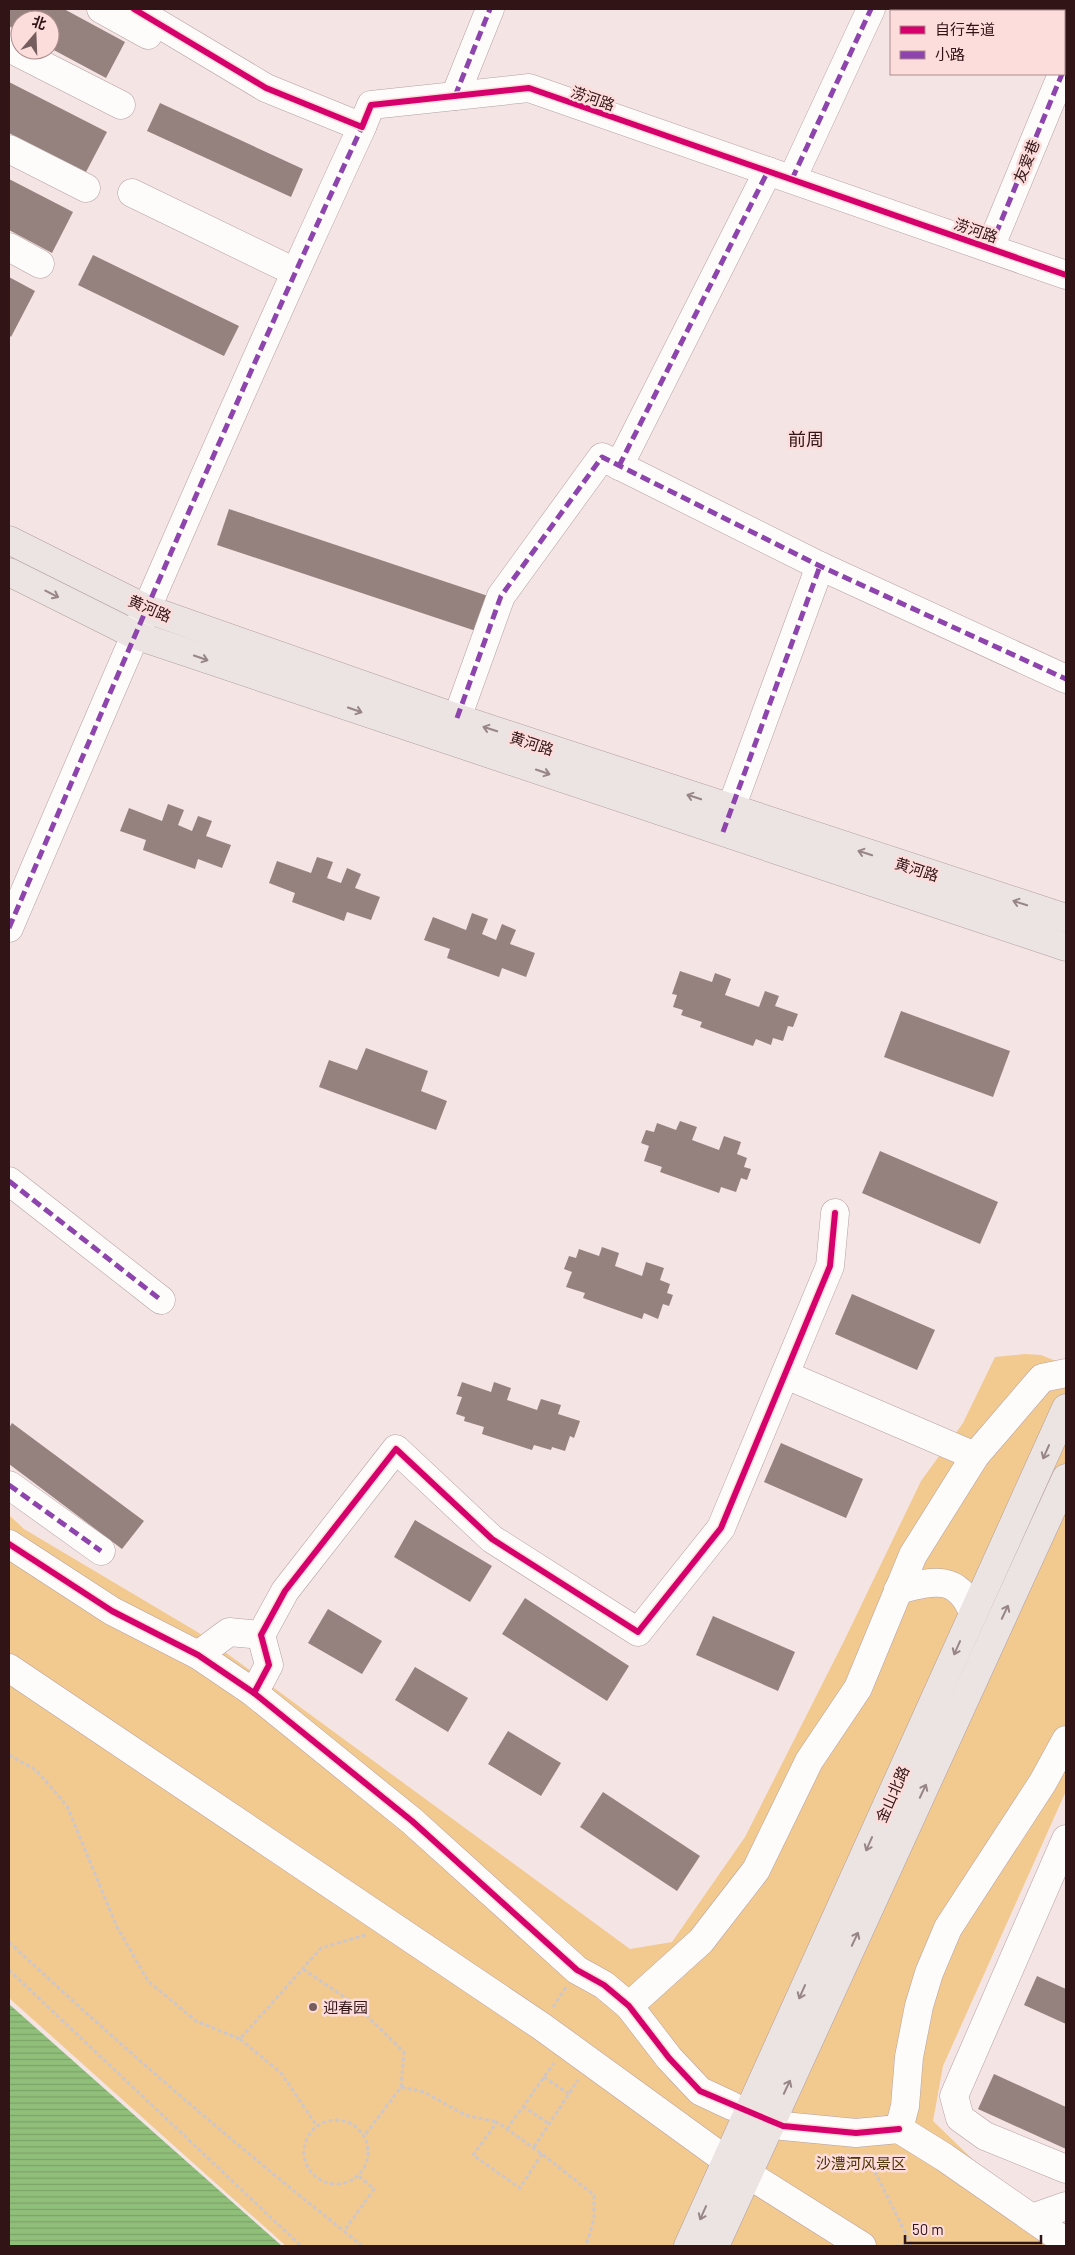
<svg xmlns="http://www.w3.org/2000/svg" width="1075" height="2255" font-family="Barlow,'Noto Sans SC',sans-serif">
  <defs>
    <pattern id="water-rules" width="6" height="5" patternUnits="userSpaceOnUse" patternTransform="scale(1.25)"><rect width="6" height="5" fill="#90bf7a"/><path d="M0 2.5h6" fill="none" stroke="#7da369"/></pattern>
  </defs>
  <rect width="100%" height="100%" fill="#f5e4e4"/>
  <path fill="#f2ca8f" d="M1025 1354 1041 1355 1066 1365V1791L943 2066 933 2121 992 2178 1066 2224V2246H286L9 1998V1515L24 1529 199 1633 630 1949 672 1942 745 1837 844 1641 921 1481 963 1423 995 1357Z"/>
  <path fill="url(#water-rules)" d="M9 2004 282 2246H9Z"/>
  <g fill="#95827e">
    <path d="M9 9H64L125 42 106 78 50 48V20H20V32L9 26Z"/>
    <path d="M9 82 107 132 86 172 9 133Z"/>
    <path d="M160 103 303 169 291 197 147 131Z"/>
    <path d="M9 179 73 212 52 253 9 230Z"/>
    <path d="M93 255 239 326 224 356 78 285Z"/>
    <path d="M9 277 35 291 11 337 9 335Z"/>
    <path d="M229 509 497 599 485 634 217 545Z"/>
    <path d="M168 804 184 810 178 825 192 831 198 816 212 821 206 836 231 845 222 868 198 859 195 869 143 850 146 840 120 831 129 808 162 821Z"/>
    <path d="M317 857 333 862 327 878 341 883 347 868 361 874 355 888 380 897 371 920 347 912 344 921 292 902 295 893 269 883 277 861 311 873Z"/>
    <path d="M472 913 488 919 482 934 496 940 502 924 516 930 510 944 535 953 526 977 502 968 499 977 447 958 450 949 424 940 433 917 466 930Z"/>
    <path d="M680 971 712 982 715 973 731 979 725 995 759 1007 765 991 779 996 775 1006 798 1014 793 1027 788 1026 783 1041 773 1038 771 1045 756 1039 753 1046 700 1027 702 1022 681 1015 683 1010 673 1007 677 995 672 994Z"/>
    <path d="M901 1011 1010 1051 993 1097 884 1057Z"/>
    <path d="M366 1048 428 1071 421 1091 447 1101 436 1130 319 1087 329 1060 357 1070Z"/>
    <path d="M680 1121 697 1127 692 1140 719 1150 724 1136 741 1142 737 1154 747 1158 744 1167 751 1169 747 1180 741 1178 736 1192 721 1187 719 1193 660 1172 662 1167 644 1161 649 1146 641 1143 646 1130 654 1132 657 1123 676 1130Z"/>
    <path d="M880 1151 998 1202 980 1244 862 1193Z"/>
    <path d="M602 1247 619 1253 615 1266 642 1276 646 1262 664 1268 660 1280 670 1284 667 1293 673 1295 669 1306 663 1304 658 1319 644 1313 642 1319 583 1298 585 1293 566 1287 572 1272 564 1269 569 1256 576 1258 579 1249 599 1256Z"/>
    <path d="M852 1294 935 1330 917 1370 835 1334Z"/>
    <path d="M462 1382 491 1392 494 1382 511 1388 507 1400 537 1410 541 1399 561 1405 558 1414 580 1421 574 1438 570 1436 565 1451 552 1447 551 1450 534 1445 532 1450 482 1434 484 1427 464 1421 465 1417 456 1414 462 1397 457 1396Z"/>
    <path d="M12 1423 144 1521 122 1549 9 1464V1428Z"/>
    <path d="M781 1443 863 1479 846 1518 764 1482Z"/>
    <path d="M415 1520 492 1566 470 1602 394 1557Z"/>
    <path d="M525 1598 629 1666 607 1701 502 1634Z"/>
    <path d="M328 1609 382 1641 362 1674 308 1643Z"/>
    <path d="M713 1616 795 1652 778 1691 696 1655Z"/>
    <path d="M415 1667 468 1698 448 1732 395 1700Z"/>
    <path d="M508 1731 561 1763 541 1796 488 1764Z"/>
    <path d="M603 1792 700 1856 677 1891 580 1827Z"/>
    <path d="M1037 1976 1066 1989V2024L1024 2005Z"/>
    <path d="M994 2074 1066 2107V2149L978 2109Z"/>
  </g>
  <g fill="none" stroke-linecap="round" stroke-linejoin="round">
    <g stroke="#b5a0a1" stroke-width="29">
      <g id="minor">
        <path d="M101 9 148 35"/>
        <path d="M134 9 266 88 362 127 371 105 529 88 1066 275"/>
        <path d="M9 48 121 105"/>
        <path d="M455 96 490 9"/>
        <path d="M9 149 86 188"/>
        <path d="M792 179 871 9"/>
        <path d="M132 193 295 272"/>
        <path d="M9 247 40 264"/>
        <path d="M990 248 1062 74"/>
        <path d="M619 466 768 171"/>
        <path d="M457 718 501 596 602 457 820 566 1066 679"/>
        <path d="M723 830 820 566"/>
        <path d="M9 928C124 660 239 392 362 127"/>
        <path d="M9 1181 161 1300"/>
        <path d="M786 1375 975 1456"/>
        <path d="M9 1485 101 1551"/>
        <path d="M9 1544 112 1611 198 1655 254 1693 412 1821 577 1970 604 1985 629 2006 669 2058 700 2091 732 2106"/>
        <path d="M898 1590C932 1581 958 1573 973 1613"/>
        <path d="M198 1655 229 1632 261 1635"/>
        <path d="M9 1668 541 2026 727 2161 862 2246"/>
        <path d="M254 1693 269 1665 261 1635 285 1591 396 1449 492 1539 638 1632 721 1528 830 1266 835 1213"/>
        <path d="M1066 1740 1043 1782 948 1928 929 1973 919 2006 909 2057 905 2106 899 2129 944 2157 1066 2242"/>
        <path d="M1066 1839 954 2096 960 2118 985 2136 1066 2169"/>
        <path d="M629 2006 701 1941 756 1870 809 1761 858 1688 913 1555 975 1456 1042 1378 1066 1373"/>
        <path d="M783 2126 856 2133 899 2129"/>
        <path d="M1032 2218 1066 2206"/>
      </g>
    </g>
    <g stroke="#b19e9e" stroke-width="29">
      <g id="major">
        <path d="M9 540 147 609 457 718 1066 918"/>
        <path d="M9 572 135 635 1066 947"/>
        <path d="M688 2246 1066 1408"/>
        <path d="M715 2246 1066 1478"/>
      </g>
    </g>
    <g stroke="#cfc7c7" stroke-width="3" stroke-dasharray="4 2.5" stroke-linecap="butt">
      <path d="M9 1755 36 1770 67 1806 116 1925 148 1981 196 2021 240 2039 321 1948 365 1935"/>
      <path d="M9 1942C117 2043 228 2139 344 2231"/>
      <path d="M303 1969 356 2005 404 2052 401 2087 364 2136"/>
      <path d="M9 1970 301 2246"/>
      <path d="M553 2007 566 1987"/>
      <path d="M240 2039 281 2073 317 2126"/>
      <path d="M544 2077 569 2094"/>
      <path d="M401 2087 424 2092 465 2115 497 2122"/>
      <path d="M523 2106 549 2124"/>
      <circle cx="336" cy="2152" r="32"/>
      <path d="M507 2129 554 2063"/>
      <path d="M534 2147 578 2080"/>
      <path d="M542 2154 520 2188 473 2155 497 2122 542 2154 594 2195V2219L586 2246"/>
      <path d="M866 2154 912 2246"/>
      <path d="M359 2176 374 2189 344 2231 362 2246"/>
      <path d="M895 2246 910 2245"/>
    </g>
    <use href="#minor" stroke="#fefbfb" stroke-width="28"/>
    <use href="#major" stroke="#ece3e3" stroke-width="28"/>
    <g stroke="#8e44ad" stroke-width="5" stroke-dasharray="10 5" stroke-linecap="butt">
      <path d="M1064 69 1066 63"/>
      <path d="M455 96 490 9"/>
      <path d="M792 179 871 9"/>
      <path d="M990 248 1062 74"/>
      <path d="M619 466 768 171"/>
      <path d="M457 718 501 596 602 457 820 566 1066 679"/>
      <path d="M723 832 820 566"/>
      <path d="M9 928C124 660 239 392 362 127"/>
      <path d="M9 1181 161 1300"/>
      <path d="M9 1485 101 1551"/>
    </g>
    <g stroke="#fddcdc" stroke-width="9">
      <g id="cycleway">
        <path d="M134 9 266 88 362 127 371 105 529 88 1066 275"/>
        <path d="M9 1544 112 1611 198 1655 254 1693 412 1821 577 1970 604 1985 629 2006 669 2058 700 2091 783 2126 856 2133 899 2129"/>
        <path d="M254 1693 269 1665 261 1635 285 1591 396 1449 492 1539 638 1632 721 1528 830 1266 835 1213"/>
      </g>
    </g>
    <use href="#cycleway" stroke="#d6006c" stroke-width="6"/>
  </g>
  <defs><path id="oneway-shaft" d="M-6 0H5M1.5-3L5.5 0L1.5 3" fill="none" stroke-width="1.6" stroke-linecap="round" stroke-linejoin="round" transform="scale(1.25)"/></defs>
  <g stroke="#988687">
    <use href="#oneway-shaft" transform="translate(52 594) rotate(27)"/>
    <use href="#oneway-shaft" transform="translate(201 658) rotate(19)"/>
    <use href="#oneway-shaft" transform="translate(355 710) rotate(19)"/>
    <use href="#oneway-shaft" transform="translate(490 729) rotate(-162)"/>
    <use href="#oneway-shaft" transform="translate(543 772) rotate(19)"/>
    <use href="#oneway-shaft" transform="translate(694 797) rotate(-162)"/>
    <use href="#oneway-shaft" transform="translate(865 853) rotate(-162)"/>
    <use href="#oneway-shaft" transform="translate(1020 903) rotate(-162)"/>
    <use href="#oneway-shaft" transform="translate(1046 1452) rotate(114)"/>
    <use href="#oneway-shaft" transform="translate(1005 1612) rotate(-65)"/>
    <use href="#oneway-shaft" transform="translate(957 1648) rotate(114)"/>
    <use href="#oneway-shaft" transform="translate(923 1791) rotate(-65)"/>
    <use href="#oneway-shaft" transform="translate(869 1844) rotate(114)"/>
    <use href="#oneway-shaft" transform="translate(855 1939) rotate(-65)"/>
    <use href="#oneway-shaft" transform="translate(802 1992) rotate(114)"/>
    <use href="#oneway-shaft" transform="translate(787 2087) rotate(-65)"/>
    <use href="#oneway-shaft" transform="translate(703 2213) rotate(114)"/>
  </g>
  <circle fill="#765d5e" stroke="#fddcdc" stroke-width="2" cx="313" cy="2007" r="5"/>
  <g text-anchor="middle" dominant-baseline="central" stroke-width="5" stroke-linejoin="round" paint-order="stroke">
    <g font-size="15" fill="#311516" stroke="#fddcdc">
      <text transform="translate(593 98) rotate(19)">涝河路</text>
      <text transform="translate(1026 161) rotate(-68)">友爱巷</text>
      <text transform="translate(976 230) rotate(19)">涝河路</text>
      <text transform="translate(150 608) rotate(23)">黄河路</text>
      <text transform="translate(532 743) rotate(18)">黄河路</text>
      <text transform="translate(917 869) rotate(18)">黄河路</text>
      <text transform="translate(892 1794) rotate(-66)">金山北路</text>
    </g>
    <g font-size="15" fill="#311516" stroke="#fddcdc" text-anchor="start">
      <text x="323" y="2007">迎春园</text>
    </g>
    <g font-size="15" fill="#4d3300" stroke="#fddcdc">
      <text x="861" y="2163">沙澧河风景区</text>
    </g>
    <g font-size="18" fill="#311516" stroke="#fddcdc">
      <text x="806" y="439">前周</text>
    </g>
  </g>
  <rect width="1075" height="2255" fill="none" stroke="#311516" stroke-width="20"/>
  <rect x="890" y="10" width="175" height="65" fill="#fddcdc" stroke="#ab8c8d"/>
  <rect x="900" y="26" width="25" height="8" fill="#d6006c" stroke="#ab8c8d"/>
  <text x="935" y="35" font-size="15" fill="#311516">自行车道</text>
  <rect x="900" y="51" width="25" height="8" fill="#8e44ad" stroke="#ab8c8d"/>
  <text x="935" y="60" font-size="15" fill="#311516">小路</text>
  <g transform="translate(35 35) rotate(19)"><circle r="24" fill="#fddcdc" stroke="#ab8c8d"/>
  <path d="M0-4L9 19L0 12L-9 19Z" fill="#765d5e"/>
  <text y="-8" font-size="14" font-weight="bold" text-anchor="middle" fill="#311516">北</text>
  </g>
  <path d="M905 2235v8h136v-8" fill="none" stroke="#311516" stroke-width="2.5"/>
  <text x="912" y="2235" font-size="15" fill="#311516" stroke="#fddcdc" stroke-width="4" paint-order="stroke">50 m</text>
</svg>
